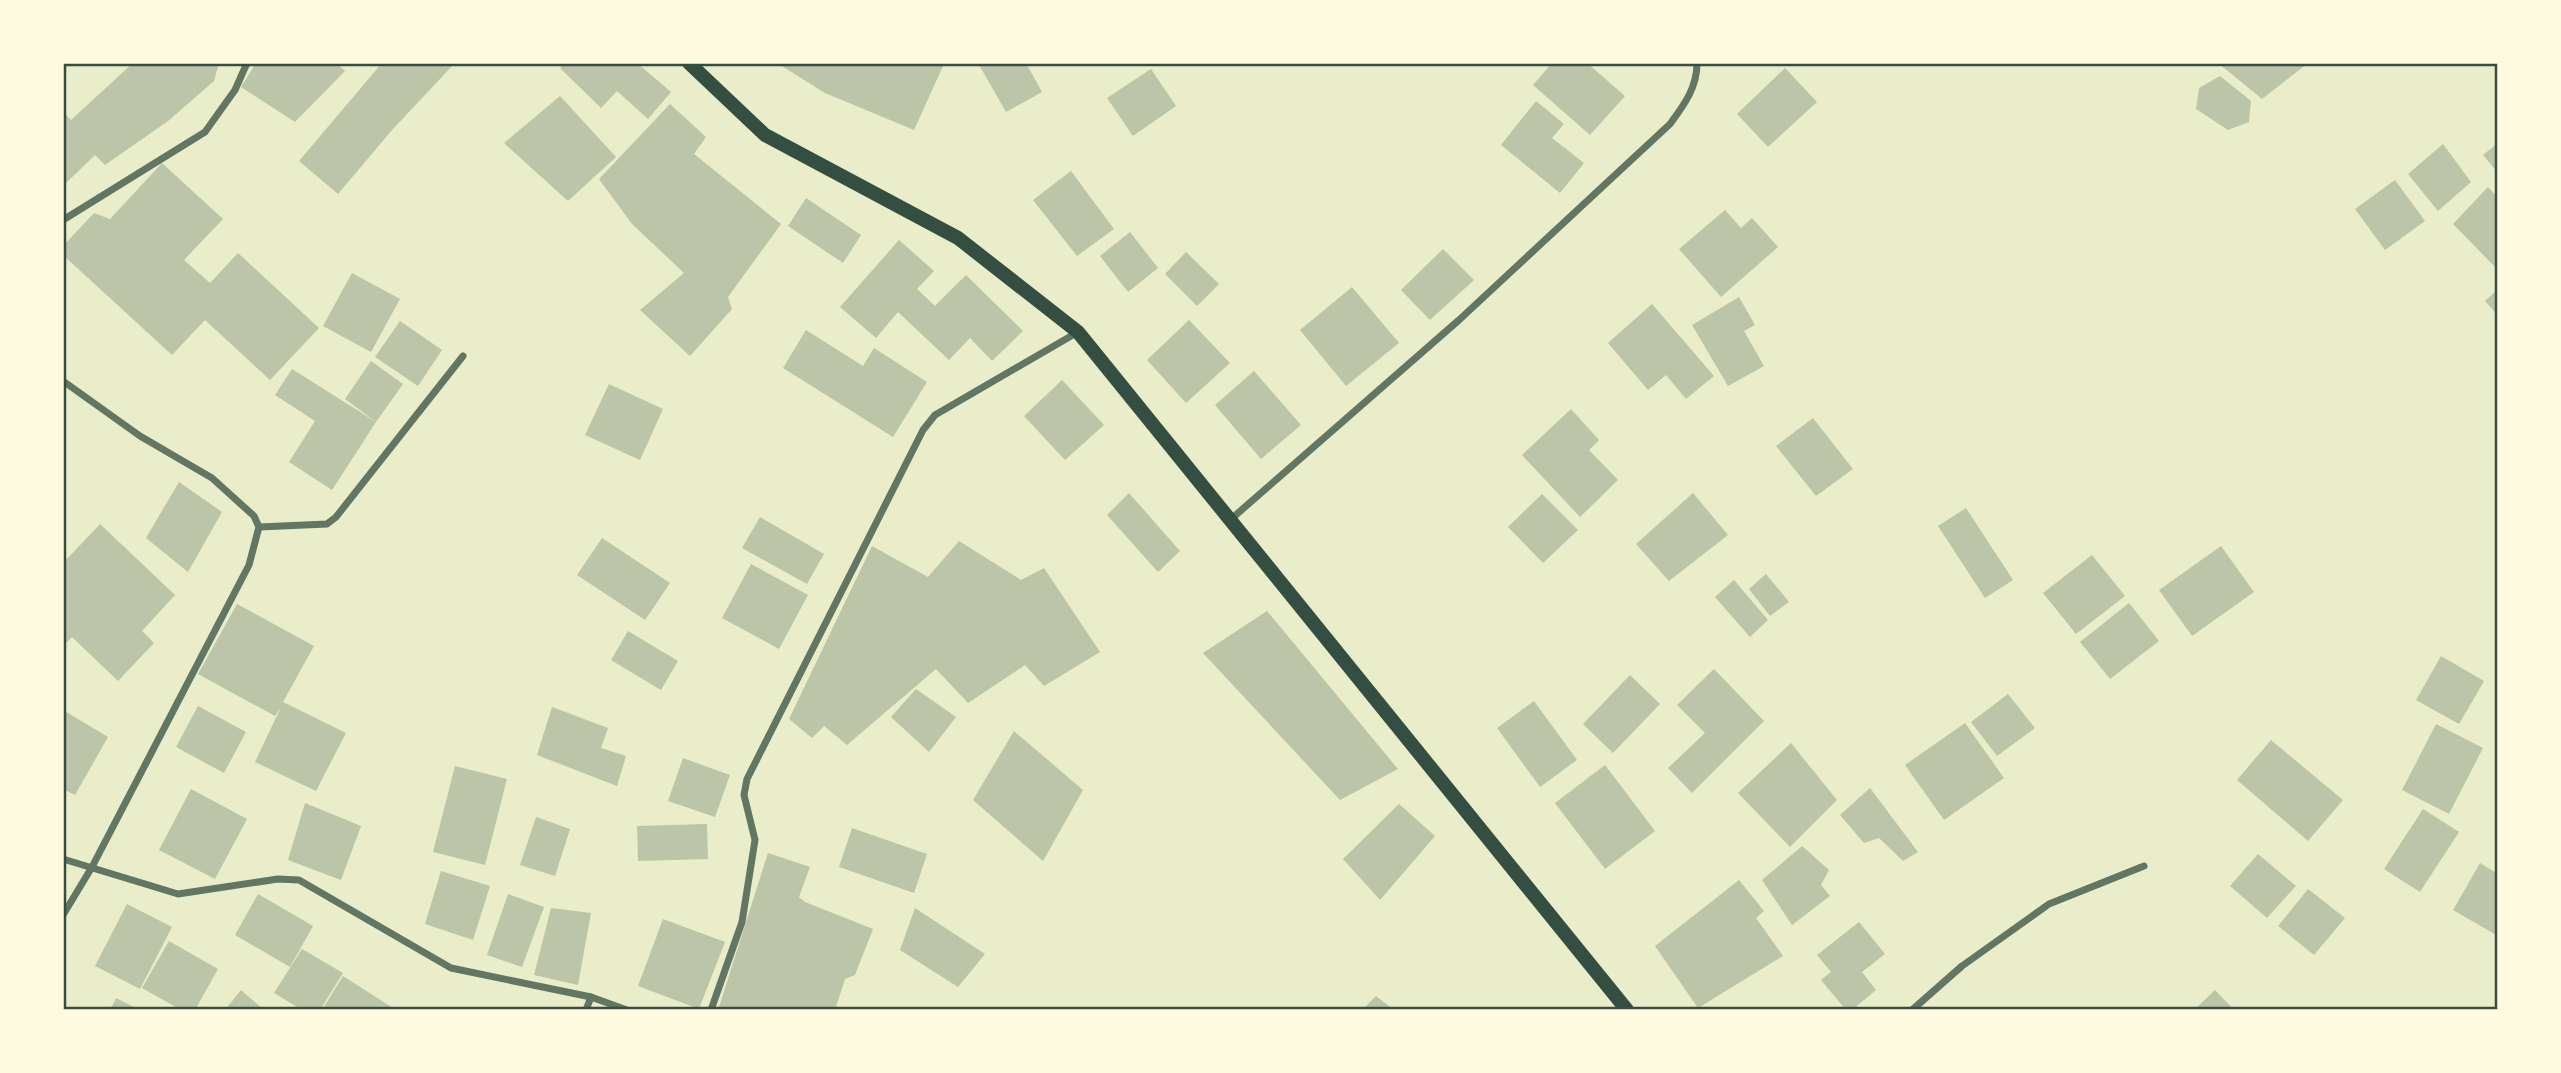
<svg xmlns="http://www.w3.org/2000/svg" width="2561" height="1073" font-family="'DejaVu Sans',sans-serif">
  <rect width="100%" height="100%" fill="#e9edc9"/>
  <g fill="#bcc5a7">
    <path d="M133 63H219L214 81 168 121 105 165 95 155 66 183 63 180V112L71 120Z"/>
    <path d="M256 63H336L345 71 295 122 241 87Z"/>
    <path d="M382 63H455L392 130 338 194 299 161Z"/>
    <path d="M564 63H637L671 92 648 119 617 91 601 108 560 68Z"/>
    <path d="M777 63H942L944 64 914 130 825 93Z"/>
    <path d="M978 63H1026L1042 92 1006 112Z"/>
    <path d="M1552 63H1587L1625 96 1590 135 1533 85Z"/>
    <path d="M2218 63H2308L2262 99Z"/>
    <path d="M1785 68 1817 102 1768 147 1737 114Z"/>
    <path d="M1151 69 1176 106 1133 136 1107 98Z"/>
    <path d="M2220 76 2251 101 2249 122 2228 130 2196 109 2199 88Z"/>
    <path d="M560 96 616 157 568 201 504 143Z"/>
    <path d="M1536 101 1564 124 1552 138 1584 163 1560 193 1501 145Z"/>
    <path d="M670 104 706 137 694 154 781 224 728 297 732 309 690 356 640 310 684 273 632 224 599 179Z"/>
    <path d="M2498 143V173L2483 155Z"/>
    <path d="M2443 144 2471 182 2438 211 2408 174Z"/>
    <path d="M162 163 223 219 184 260 210 283 238 253 319 328 270 380 205 320 172 355 63 255V246L94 213 110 219Z"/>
    <path d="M1071 171 1114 229 1077 256 1033 200Z"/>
    <path d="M2395 180 2425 221 2385 250 2355 209Z"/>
    <path d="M2488 187 2498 198V266L2496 268 2453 224Z"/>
    <path d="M806 198 861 235 843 263 788 226Z"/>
    <path d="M1725 210 1741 228 1752 218 1778 247 1721 297 1679 249Z"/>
    <path d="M1130 232 1158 268 1128 292 1100 256Z"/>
    <path d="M899 240 934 271 917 289 935 306 966 275 1023 331 992 361 970 338 949 360 898 312 876 338 840 307Z"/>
    <path d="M1443 249 1474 280 1430 320 1401 290Z"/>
    <path d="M1186 252 1219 284 1197 306 1165 274Z"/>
    <path d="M352 273 400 299 371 352 323 326Z"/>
    <path d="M1352 287 1399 343 1346 386 1300 330Z"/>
    <path d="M2498 289V316L2485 301Z"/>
    <path d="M1739 297 1755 325 1744 331 1764 366 1728 386 1692 325Z"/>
    <path d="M1652 304 1714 376 1686 399 1666 375 1648 390 1608 343Z"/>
    <path d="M1189 320 1230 363 1186 403 1147 360Z"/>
    <path d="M400 321 442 350 418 386 375 357Z"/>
    <path d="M806 330 863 366 874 348 927 382 893 437 783 368Z"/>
    <path d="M371 361 403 384 376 422 345 399Z"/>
    <path d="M292 369 376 422 332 490 289 462 315 421 275 395Z"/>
    <path d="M1254 371 1301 425 1261 459 1215 405Z"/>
    <path d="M1062 380 1104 425 1065 460 1024 416Z"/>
    <path d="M609 384 663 409 640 460 585 435Z"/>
    <path d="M1571 409 1599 440 1589 450 1618 480 1580 517 1522 455Z"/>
    <path d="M1813 418 1853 469 1816 496 1776 446Z"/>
    <path d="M179 482 222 512 188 572 146 538Z"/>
    <path d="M1129 493 1180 551 1158 572 1107 515Z"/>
    <path d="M1693 493 1728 535 1669 581 1636 544Z"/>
    <path d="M1542 494 1578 530 1543 563 1508 527Z"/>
    <path d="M1966 508 2013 580 1985 598 1938 526Z"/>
    <path d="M760 517 824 554 807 584 742 548Z"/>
    <path d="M100 524 175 595 142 631 154 643 118 681 72 637 63 646V557L66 560Z"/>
    <path d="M602 538 670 583 645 620 577 575Z"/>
    <path d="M959 541 1021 580 1044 568 1100 652 1044 686 1025 665 968 703 936 669 847 745 824 726 812 738 789 719 872 546 928 577Z"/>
    <path d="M2221 546 2254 592 2192 636 2159 590Z"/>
    <path d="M2092 555 2125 596 2076 634 2043 593Z"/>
    <path d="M751 564 808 595 779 649 722 618Z"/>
    <path d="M1766 574 1789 602 1770 616 1749 589Z"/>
    <path d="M1734 580 1768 620 1750 637 1715 597Z"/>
    <path d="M2129 603 2159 641 2110 679 2080 642Z"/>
    <path d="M237 604 314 646 283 702 346 733 316 791 255 762 281 707 275 716 198 674Z"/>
    <path d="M1267 611 1398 769 1340 800 1203 653Z"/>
    <path d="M628 631 678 661 661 690 611 660Z"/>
    <path d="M2441 656 2484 681 2459 724 2416 700Z"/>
    <path d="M1714 669 1764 721 1692 793 1668 768 1705 733 1677 705Z"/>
    <path d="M1630 675 1660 704 1613 753 1583 724Z"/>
    <path d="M916 689 956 717 929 752 891 717Z"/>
    <path d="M2008 694 2035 728 1997 756 1971 722Z"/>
    <path d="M1534 701 1577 760 1540 787 1497 728Z"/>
    <path d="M198 706 246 732 224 773 176 747Z"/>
    <path d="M552 707 608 728 601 748 626 756 617 786 537 755Z"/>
    <path d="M63 710 108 737 75 795 63 789Z"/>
    <path d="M1965 723 2004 778 1944 820 1905 765Z"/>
    <path d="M2436 724 2483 748 2449 814 2402 790Z"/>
    <path d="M1014 731 1083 790 1043 861 973 800Z"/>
    <path d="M2271 740 2343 800 2308 841 2237 780Z"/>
    <path d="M1791 743 1837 800 1790 847 1738 793Z"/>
    <path d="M683 758 730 775 715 817 668 801Z"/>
    <path d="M1605 765 1655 831 1605 869 1555 803Z"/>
    <path d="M455 766 507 779 485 865 433 852Z"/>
    <path d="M1870 788 1918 852 1903 861 1879 838 1864 843 1840 815Z"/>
    <path d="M191 789 247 819 215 879 159 850Z"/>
    <path d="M305 803 361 826 341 880 288 860Z"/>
    <path d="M1399 804 1435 836 1380 900 1343 859Z"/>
    <path d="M2423 809 2459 832 2420 892 2384 869Z"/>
    <path d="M536 817 570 829 555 876 520 865Z"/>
    <path d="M707 824 708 859 638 861 637 826Z"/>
    <path d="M852 828 927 854 914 893 839 867Z"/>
    <path d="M1802 846 1829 870 1821 885 1830 896 1792 925 1762 880Z"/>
    <path d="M768 853 810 867 799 897 805 902 873 929 855 975 845 979 835 1010H718Z"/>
    <path d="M2258 854 2296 886 2267 918 2230 886Z"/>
    <path d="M2480 863 2498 874V936L2453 910Z"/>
    <path d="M441 871 490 886 473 940 425 924Z"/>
    <path d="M1739 880 1764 911 1756 918 1783 956 1698 1008 1655 946Z"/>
    <path d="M2308 889 2345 918 2314 955 2278 926Z"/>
    <path d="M258 894 313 926 290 967 235 935Z"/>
    <path d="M508 894 544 907 522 967 487 955Z"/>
    <path d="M127 904 172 927 140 989 95 966Z"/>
    <path d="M551 908 591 913 578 985 534 975Z"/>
    <path d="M915 908 985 954 958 987 900 950Z"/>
    <path d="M663 919 725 942 699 1009 638 986Z"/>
    <path d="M1859 922 1885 954 1862 972 1876 990 1852 1010H1846L1821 980 1831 972 1817 955Z"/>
    <path d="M169 941 218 969 195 1010H181L142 988Z"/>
    <path d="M302 949 343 973 320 1010H302L274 993Z"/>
    <path d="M343 976 396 1010H322Z"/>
    <path d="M241 990 264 1010H225Z"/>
    <path d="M2215 990 2234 1010H2194Z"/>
    <path d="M1376 996 1394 1010H1362Z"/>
    <path d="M116 998 140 1010H110Z"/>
  </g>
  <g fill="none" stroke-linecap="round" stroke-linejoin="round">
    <g stroke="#617663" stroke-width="7">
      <path d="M63 220 205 132 235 90 247 63"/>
      <path d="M63 381 140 436 212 478 254 516 259 527 249 565 92 867 63 915"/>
      <path d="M1230 520 1459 320 1670 124C1684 105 1697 88 1697 63"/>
      <path d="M259 527 327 524 336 517 463 356"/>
      <path d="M63 859 178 894 278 879 299 880 451 968 591 997 627 1010"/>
      <path d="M586 1010 591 997"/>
      <path d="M711 1010 742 922 755 840 744 795 747 779 923 430 935 415 1078 332"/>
      <path d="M1912 1010 1962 966 2049 904 2144 866"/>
    </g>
    <path stroke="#344e41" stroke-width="14" d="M689 63 765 135 958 238 1078 332 1627 1010"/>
  </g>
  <rect width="2561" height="1073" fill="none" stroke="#fefae0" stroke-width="130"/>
  <rect x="65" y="65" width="2431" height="943" fill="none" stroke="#344e41" stroke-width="2.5"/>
</svg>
